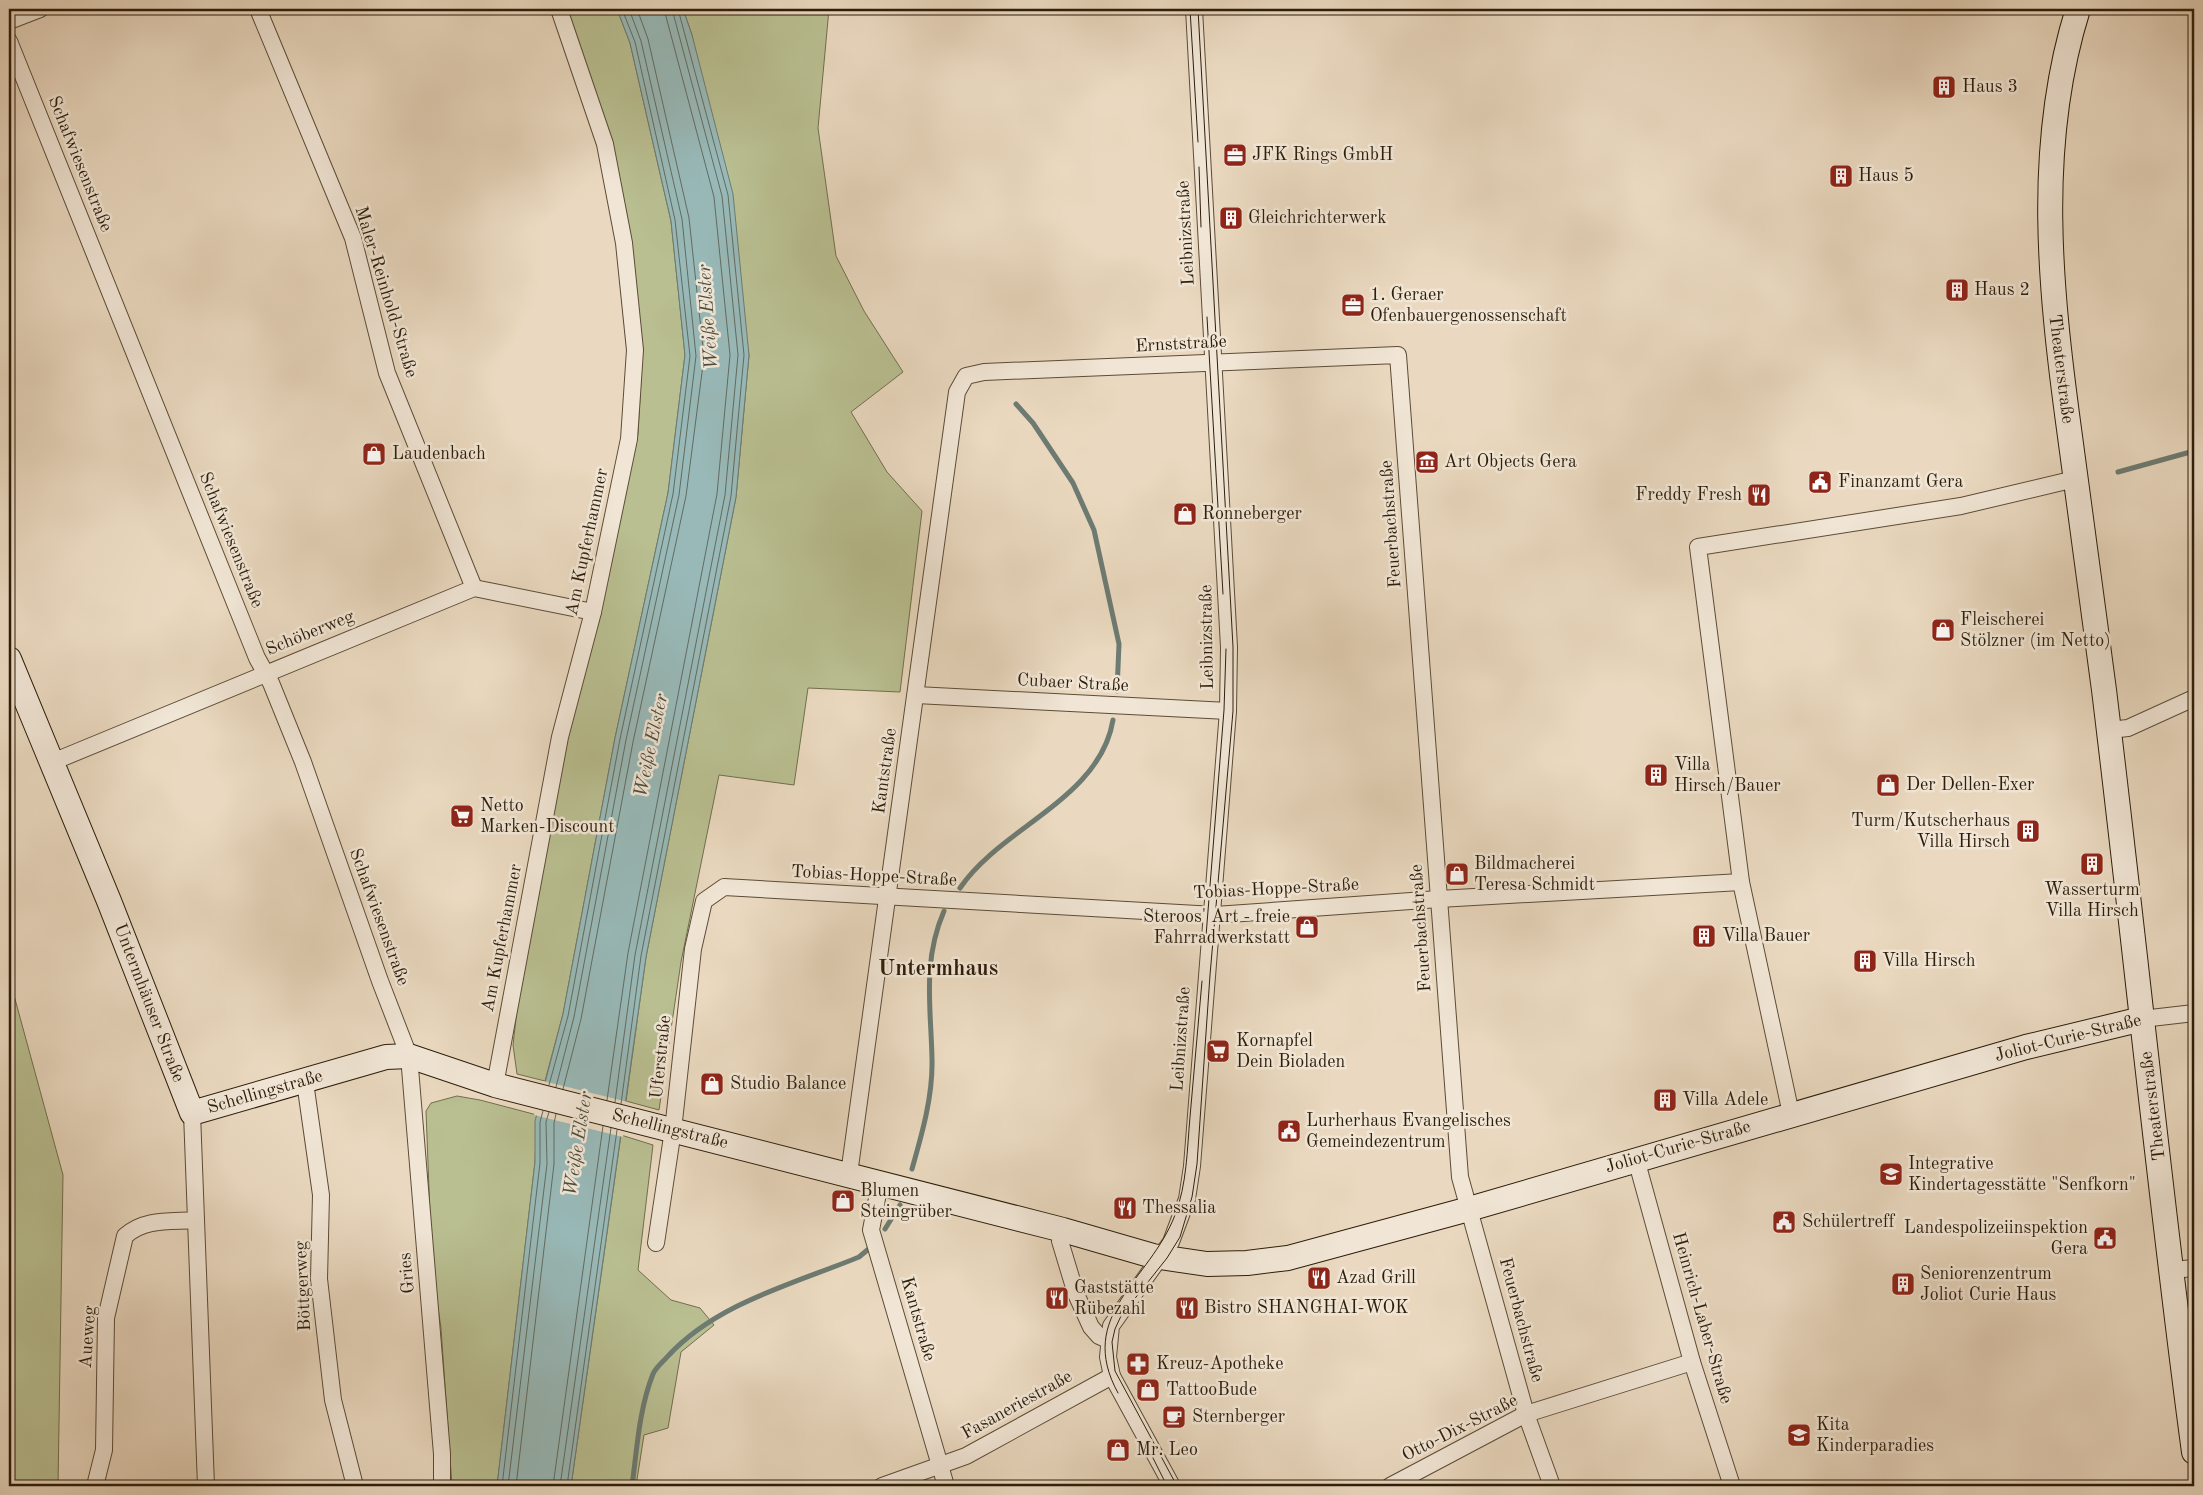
<svg xmlns="http://www.w3.org/2000/svg" width="2203" height="1495" font-family="'Old Standard TT',serif">
  <rect width="100%" height="100%" fill="#ead9c0"/>
  <filter id="stains"><feTurbulence type="fractalNoise" baseFrequency=".004" numOctaves="4"/><feColorMatrix values="0 0 0 0 .2 0 0 0 0 .09 0 0 0 0 .02 0 0 0 .5 -.17"/></filter>
  <radialGradient id="worn" r=".72"><stop offset=".6" stop-color="#630" stop-opacity="0"/><stop offset="1" stop-color="#630" stop-opacity=".3"/></radialGradient>
  <g fill="#b9bf91" stroke="#726e4d">
    <path d="M567 9H617L630 43 671 221 685 355 668 493 615 738 563 1014 545 1081 517 1074 513 1045 519 992 566 741 638 434 641 379 639 334Z"/>
    <path d="M683 9H829L818 128 836 256 864 311 903 372 851 412 887 472 922 511 900 692 808 688 794 785 719 775 681 962 659 1110 626 1101 646 957 736 497 749 355 692 35Z"/>
    <path d="M9 977 63 1175 58 1486H9Z"/>
    <path d="M457 1096 480 1100 537 1115 535 1162 497 1486H452L441 1328 432 1267 426 1111 431 1103Z"/>
    <path d="M621 1135 653 1145 638 1270 671 1300 700 1308 714 1325 681 1352 668 1428 644 1435 636 1486H571Z"/>
  </g>
  <path fill="#98b9b8" stroke="#6d7b72" d="M617 9H683L692 35 733 194 749 355 736 497 646 957 571 1486H497L535 1162V1121L563 1014 615 738 668 493 685 355 671 221 630 43Z"/>
  <path fill="#ead9c0" d="M543 1081 628 1102 623 1137 534 1115Z"/>
  <g fill="none" stroke-linecap="round" stroke-linejoin="round">
    <g stroke="#626b60" stroke-width="1">
      <path d="M549 1085 568 1016 620 739 673 494 690 356 675 220 635 42 622 9"/>
      <path d="M556 1087 574 1017 626 740 679 495 696 356 682 219 641 41 629 9"/>
      <path d="M563 1089 581 1019 633 742 686 496 704 357 689 218 648 39 637 9"/>
      <path d="M607 1100 628 953 717 494 730 355 714 197 664 9"/>
      <path d="M615 1102 635 955 725 495 738 355 722 196 672 9"/>
      <path d="M621 1104 641 956 731 496 744 355 728 195 678 9"/>
      <path d="M502 1486 540 1163V1122L543 1111"/>
      <path d="M508 1486 547 1164 546 1122 549 1112"/>
      <path d="M516 1486 554 1164V1123L556 1114"/>
      <path d="M553 1486 603 1126"/>
      <path d="M560 1486 611 1128"/>
      <path d="M567 1486 617 1130"/>
    </g>
    <g stroke="#6d7b72" stroke-width="5">
      <path d="M1016 404 1033 423 1073 483 1094 530 1119 644 1117 691"/>
      <path d="M2118 472 2194 451"/>
      <path d="M960 888C1001 827 1100 799 1113 720"/>
      <path d="M912 1169C922 1134 933 1096 932 1059 931 1007 922 962 944 911"/>
      <path d="M885 1229 900 1205"/>
      <path d="M632 1486C637 1449 639 1409 653 1374 656 1367 663 1362 668 1356 717 1303 793 1284 859 1257L871 1247"/>
    </g>
    <g stroke="#5c4c37" stroke-width="18">
      <g id="street">
        <path d="M258 9 353 238 387 373 474 588"/>
        <path d="M9 21 40 9"/>
        <path d="M9 41 257 658 271 683 303 762 380 981 409 1056 442 1454V1486"/>
        <path d="M916 695 1228 711"/>
        <path d="M2109 730 2128 728 2194 698"/>
        <path d="M50 763 474 588 593 612"/>
        <path d="M2142 1019 2194 1013"/>
        <path d="M305 1082 321 1195 319 1279 333 1400 355 1486"/>
        <path d="M495 1085 560 737 593 612 629 439 635 350 624 243 605 144 559 9"/>
        <path d="M192 1113 206 1486"/>
        <path d="M1791 1114 1741 882 1698 547 1961 506 2075 479"/>
        <path d="M1636 1159 1692 1362 1732 1486"/>
        <path d="M849 1174 957 392 966 376 984 372 1398 355 1460 1177 1526 1414 1552 1486"/>
        <path d="M880 1183 871 1230 946 1486"/>
        <path d="M1063 1230 1060 1241 1076 1294 1091 1327 1099 1336 1108 1340"/>
        <path d="M656 1243 673 1130 693 949 704 901 724 887 1215 915 1439 899 1741 882"/>
        <path d="M2172 1270 2194 1268"/>
        <path d="M95 1486 104 1450 106 1318 125 1236C145 1218 171 1222 196 1220"/>
        <path d="M882 1486 966 1456 1112 1376"/>
        <path d="M1172 1486 1112 1376 1108 1357 1111 1326 1171 1242 1187 1199 1192 1166 1228 711 1229 647 1194 9"/>
        <path d="M1390 1486 1526 1414 1692 1362"/>
      </g>
    </g>
    <g stroke="#2c1d09" stroke-width="26">
      <g id="secondary">
        <path d="M2078 9C2035 146 2050 289 2069 429 2080 516 2093 603 2104 690 2135 944 2160 1199 2194 1452"/>
        <path d="M9 659 109 901 192 1113 386 1057 409 1056 495 1085 1063 1230 1153 1256 1207 1264 1247 1263 1288 1258 1469 1209 2026 1047 2142 1019"/>
      </g>
    </g>
    <use href="#street" stroke="#f1e6d6" stroke-width="16"/>
    <use href="#secondary" stroke="#f1e6d6" stroke-width="24"/>
    <g stroke="#2c1d09" stroke-width="1">
      <path d="M1190 9 1198 142"/>
      <path d="M1199 167 1201 227"/>
      <path d="M1207 317 1223 594"/>
      <path d="M1206 936 1224 710 1226 649"/>
      <path d="M1118 1393C1075 1315 1150 1281 1175 1215 1187 1184 1187 1150 1190 1117 1194 1072 1198 1026 1202 981"/>
      <path d="M1146 1444 1167 1486"/>
      <path d="M1177 1486 1115 1371 1112 1342 1115 1329 1121 1316 1167 1258 1180 1237 1192 1197 1197 1164 1210 975 1233 711V647L1198 9"/>
    </g>
  </g>
  <defs>
    <g id="building-square" transform="scale(1.25)"><rect x="-9" y="-9" width="18" height="18" rx="4" fill="#8f2418" stroke="#f1e6d6"/><path d="M-4-6H4V6H1V3H-1V6H-4ZM-2.5-4.3h1.7v1.8h-1.7ZM.8-4.3h1.7v1.8H.8ZM-2.5-1h1.7V.8h-1.7ZM.8-1h1.7V.8H.8Z" fill="#fff"/></g>
    <g id="office-square" transform="scale(1.25)"><rect x="-9" y="-9" width="18" height="18" rx="4" fill="#8f2418" stroke="#f1e6d6"/><path d="M-6-3h4V-5.5h4V-3h4V5H-6ZM-1-4.5V-3h2v-1.5ZM-6 0V1H6V0Z" fill="#fff"/></g>
    <g id="shop-square" transform="scale(1.25)"><rect x="-9" y="-9" width="18" height="18" rx="4" fill="#8f2418" stroke="#f1e6d6"/><path d="M-5-2.5h2.3a2.7 3.5 0 0 1 5.4 0H5L5.5 6h-11ZM-1.5-2.5h3a1.5 2.3 0 0 0-3 0Z" fill="#fff"/></g>
    <g id="museum-square" transform="scale(1.25)"><rect x="-9" y="-9" width="18" height="18" rx="4" fill="#8f2418" stroke="#f1e6d6"/><path d="M0-6L6-3V-2H-6V-3ZM-5-1h2V3h-2ZM-1-1h2V3h-2ZM3-1h2V3H3ZM-6 4H6V6H-6Z" fill="#fff"/></g>
    <g id="civic-square" transform="scale(1.25)"><rect x="-9" y="-9" width="18" height="18" rx="4" fill="#8f2418" stroke="#f1e6d6"/><path d="M-.6-6.5H3V-4.5H.6V-3L4-1V1h2V6H-6V1h2V-1L-.6-3ZM-1.2 2.5V6h2.4V2.5Z" fill="#fff"/></g>
    <g id="restaurant-square" transform="scale(1.25)"><rect x="-9" y="-9" width="18" height="18" rx="4" fill="#8f2418" stroke="#f1e6d6"/><path d="M-5-6h1v4h1v-4h1v4h1v-4h1v5L-1.5 .5V6h-2V.5L-5-1ZM5-6V6H3V1.5H1.5Q1.5-4 5-6Z" fill="#fff"/></g>
    <g id="supermarket-square" transform="scale(1.25)"><rect x="-9" y="-9" width="18" height="18" rx="4" fill="#8f2418" stroke="#f1e6d6"/><path d="M-6-5.5h2.5l.6 2H6L4.5 2H-2.5L-4.4-4H-6ZM-1.5 3.2a1.3 1.3 0 1 0 .1 0ZM3 3.2a1.3 1.3 0 1 0 .1 0Z" fill="#fff"/></g>
    <g id="school-square" transform="scale(1.25)"><rect x="-9" y="-9" width="18" height="18" rx="4" fill="#8f2418" stroke="#f1e6d6"/><path d="M0-5L7-2L0 1L-7-2ZM-4 1L0 2.5L4 1V4Q0 6-4 4Z" fill="#fff"/></g>
    <g id="pharmacy-square" transform="scale(1.25)"><rect x="-9" y="-9" width="18" height="18" rx="4" fill="#8f2418" stroke="#f1e6d6"/><path d="M-2-6h4v4h4v4h-4v4h-4v-4h-4v-4h4Z" fill="#fff"/></g>
    <g id="cafe-square" transform="scale(1.25)"><rect x="-9" y="-9" width="18" height="18" rx="4" fill="#8f2418" stroke="#f1e6d6"/><path d="M-5.5-4.5H6V0H3Q3 3.5 0 3.5H-2.5Q-5.5 3.5-5.5 0ZM3-3.2v2h1.7v-2ZM-6 4.5H4V6H-6Z" fill="#fff"/></g>
  </defs>
  <g fill-rule="evenodd">
    <use href="#building-square" x="1944" y="87"/>
    <use href="#office-square" x="1235" y="155"/>
    <use href="#building-square" x="1841" y="176"/>
    <use href="#building-square" x="1231" y="218"/>
    <use href="#building-square" x="1957" y="290"/>
    <use href="#office-square" x="1353" y="305"/>
    <use href="#shop-square" x="374" y="454"/>
    <use href="#museum-square" x="1427" y="462"/>
    <use href="#civic-square" x="1820" y="482"/>
    <use href="#restaurant-square" x="1759" y="495"/>
    <use href="#shop-square" x="1185" y="514"/>
    <use href="#shop-square" x="1943" y="630"/>
    <use href="#building-square" x="1656" y="775"/>
    <use href="#shop-square" x="1888" y="785"/>
    <use href="#supermarket-square" x="462" y="816"/>
    <use href="#building-square" x="2028" y="831"/>
    <use href="#building-square" x="2092" y="864"/>
    <use href="#shop-square" x="1457" y="874"/>
    <use href="#shop-square" x="1307" y="927"/>
    <use href="#building-square" x="1704" y="936"/>
    <use href="#building-square" x="1865" y="961"/>
    <use href="#supermarket-square" x="1218" y="1051"/>
    <use href="#shop-square" x="712" y="1084"/>
    <use href="#building-square" x="1665" y="1100"/>
    <use href="#civic-square" x="1289" y="1131"/>
    <use href="#school-square" x="1891" y="1174"/>
    <use href="#shop-square" x="843" y="1201"/>
    <use href="#restaurant-square" x="1125" y="1208"/>
    <use href="#civic-square" x="1784" y="1222"/>
    <use href="#civic-square" x="2105" y="1238"/>
    <use href="#restaurant-square" x="1319" y="1278"/>
    <use href="#building-square" x="1903" y="1284"/>
    <use href="#restaurant-square" x="1057" y="1298"/>
    <use href="#restaurant-square" x="1187" y="1308"/>
    <use href="#pharmacy-square" x="1138" y="1364"/>
    <use href="#shop-square" x="1148" y="1390"/>
    <use href="#cafe-square" x="1174" y="1417"/>
    <use href="#school-square" x="1799" y="1435"/>
    <use href="#shop-square" x="1118" y="1450"/>
  </g>
  <g text-anchor="middle" dominant-baseline="central" stroke-width="5" stroke-linejoin="round" paint-order="stroke">
    <g font-size="18" fill="#2c1d09" stroke="#f1e6d6" text-anchor="start">
      <text x="1962" y="87">Haus 3</text>
      <text x="1252" y="155">JFK Rings GmbH</text>
      <text x="1858" y="176">Haus 5</text>
      <text x="1248" y="218">Gleichrichterwerk</text>
      <text x="1974" y="290">Haus 2</text>
      <text x="1370" y="295">1. Geraer<tspan x="1370" dy="21">Ofenbauergenossenschaft</tspan></text>
      <text x="392" y="454">Laudenbach</text>
      <text x="1444" y="462">Art Objects Gera</text>
      <text x="1838" y="482">Finanzamt Gera</text>
      <text x="1742" y="495" text-anchor="end">Freddy Fresh</text>
      <text x="1202" y="514">Ronneberger</text>
      <text x="1960" y="620">Fleischerei<tspan x="1960" dy="21">Stölzner (im Netto)</tspan></text>
      <text x="1674" y="765">Villa<tspan x="1674" dy="21">Hirsch/Bauer</tspan></text>
      <text x="1906" y="785">Der Dellen-Exer</text>
      <text x="480" y="806">Netto<tspan x="480" dy="21">Marken-Discount</tspan></text>
      <text x="2010" y="821" text-anchor="end">Turm/Kutscherhaus<tspan x="2010" dy="21">Villa Hirsch</tspan></text>
      <text x="1474" y="864">Bildmacherei<tspan x="1474" dy="21">Teresa Schmidt</tspan></text>
      <text x="2092" y="890" text-anchor="middle">Wasserturm<tspan x="2092" dy="21">Villa Hirsch</tspan></text>
      <text x="1290" y="917" text-anchor="end">Steroos' Art - freie<tspan x="1290" dy="21">Fahrradwerkstatt</tspan></text>
      <text x="1722" y="936">Villa Bauer</text>
      <text x="1882" y="961">Villa Hirsch</text>
      <text x="1236" y="1041">Kornapfel<tspan x="1236" dy="21">Dein Bioladen</tspan></text>
      <text x="730" y="1084">Studio Balance</text>
      <text x="1682" y="1100">Villa Adele</text>
      <text x="1306" y="1121">Lurherhaus Evangelisches<tspan x="1306" dy="21">Gemeindezentrum</tspan></text>
      <text x="1908" y="1164">Integrative<tspan x="1908" dy="21">Kindertagesstätte "Senfkorn"</tspan></text>
      <text x="860" y="1191">Blumen<tspan x="860" dy="21">Steingrüber</tspan></text>
      <text x="1142" y="1208">Thessalia</text>
      <text x="1802" y="1222">Schülertreff</text>
      <text x="2088" y="1228" text-anchor="end">Landespolizeiinspektion<tspan x="2088" dy="21">Gera</tspan></text>
      <text x="1920" y="1274">Seniorenzentrum<tspan x="1920" dy="21">Joliot Curie Haus</tspan></text>
      <text x="1336" y="1278">Azad Grill</text>
      <text x="1074" y="1288">Gaststätte<tspan x="1074" dy="21">Rübezahl</tspan></text>
      <text x="1204" y="1308">Bistro SHANGHAI-WOK</text>
      <text x="1156" y="1364">Kreuz-Apotheke</text>
      <text x="1166" y="1390">TattooBude</text>
      <text x="1192" y="1417">Sternberger</text>
      <text x="1816" y="1425">Kita<tspan x="1816" dy="21">Kinderparadies</tspan></text>
      <text x="1136" y="1450">Mr. Leo</text>
    </g>
    <g font-size="18" fill="#2c1d09" stroke="#f1e6d6">
      <text transform="translate(80 164) rotate(68)">Schafwiesenstraße</text>
      <text transform="translate(1186 233) rotate(-93)">Leibnizstraße</text>
      <text transform="translate(386 292) rotate(73)">Maler-Reinhold-Straße</text>
      <text transform="translate(1181 344) rotate(-3)">Ernststraße</text>
      <text transform="translate(2061 369) rotate(83)">Theaterstraße</text>
      <text transform="translate(1391 524) rotate(-94)">Feuerbachstraße</text>
      <text transform="translate(231 540) rotate(68)">Schafwiesenstraße</text>
      <text transform="translate(587 542) rotate(-78)">Am Kupferhammer</text>
      <text transform="translate(310 633) rotate(-22)">Schöberweg</text>
      <text transform="translate(1207 637) rotate(-91)">Leibnizstraße</text>
      <text transform="translate(1073 683) rotate(3)">Cubaer Straße</text>
      <text transform="translate(885 771) rotate(-82)">Kantstraße</text>
      <text transform="translate(874 876) rotate(3)">Tobias-Hoppe-Straße</text>
      <text transform="translate(1276 889) rotate(-3)">Tobias-Hoppe-Straße</text>
      <text transform="translate(379 917) rotate(70)">Schafwiesenstraße</text>
      <text transform="translate(1421 928) rotate(-94)">Feuerbachstraße</text>
      <text transform="translate(502 938) rotate(-79)">Am Kupferhammer</text>
      <text transform="translate(149 1003) rotate(69)">Untermhäuser Straße</text>
      <text transform="translate(2068 1038) rotate(-14)">Joliot-Curie-Straße</text>
      <text transform="translate(1181 1039) rotate(-86)">Leibnizstraße</text>
      <text transform="translate(661 1057) rotate(-84)">Uferstraße</text>
      <text transform="translate(265 1092) rotate(-16)">Schellingstraße</text>
      <text transform="translate(2153 1106) rotate(-97)">Theaterstraße</text>
      <text transform="translate(670 1129) rotate(14)">Schellingstraße</text>
      <text transform="translate(1678 1147) rotate(-16)">Joliot-Curie-Straße</text>
      <text transform="translate(407 1273) rotate(-95)">Gries</text>
      <text transform="translate(303 1286) rotate(-93)">Böttgerweg</text>
      <text transform="translate(1702 1318) rotate(74)">Heinrich-Laber-Straße</text>
      <text transform="translate(918 1319) rotate(74)">Kantstraße</text>
      <text transform="translate(1521 1320) rotate(75)">Feuerbachstraße</text>
      <text transform="translate(88 1337) rotate(-86)">Aueweg</text>
      <text transform="translate(1017 1405) rotate(-29)">Fasaneriestraße</text>
      <text transform="translate(1460 1428) rotate(-27)">Otto-Dix-Straße</text>
    </g>
    <g font-size="19" font-style="italic" fill="#4c4c3e" stroke="#f1e6d6">
      <text transform="translate(709 317) rotate(-94)">Weiße Elster</text>
      <text transform="translate(652 746) rotate(-78)">Weiße Elster</text>
      <text transform="translate(579 1144) rotate(-81)">Weiße Elster</text>
    </g>
    <g font-size="22" font-weight="bold" fill="#2c1d09" stroke="#f1e6d6">
      <text x="938" y="969">Untermhaus</text>
    </g>
  </g>
  <rect width="2203" height="1495" fill="none" stroke="#ead9c0" stroke-width="30"/>
  <rect x="10" y="10" width="2183" height="1475" fill="none" stroke="#2c1d09" stroke-width="2.5"/>
  <rect x="15" y="15" width="2173" height="1465" fill="none" stroke="#2c1d09"/>
  <rect width="100%" height="100%" filter="url(#stains)"/>
  <rect width="100%" height="100%" fill="url(#worn)"/>
</svg>
